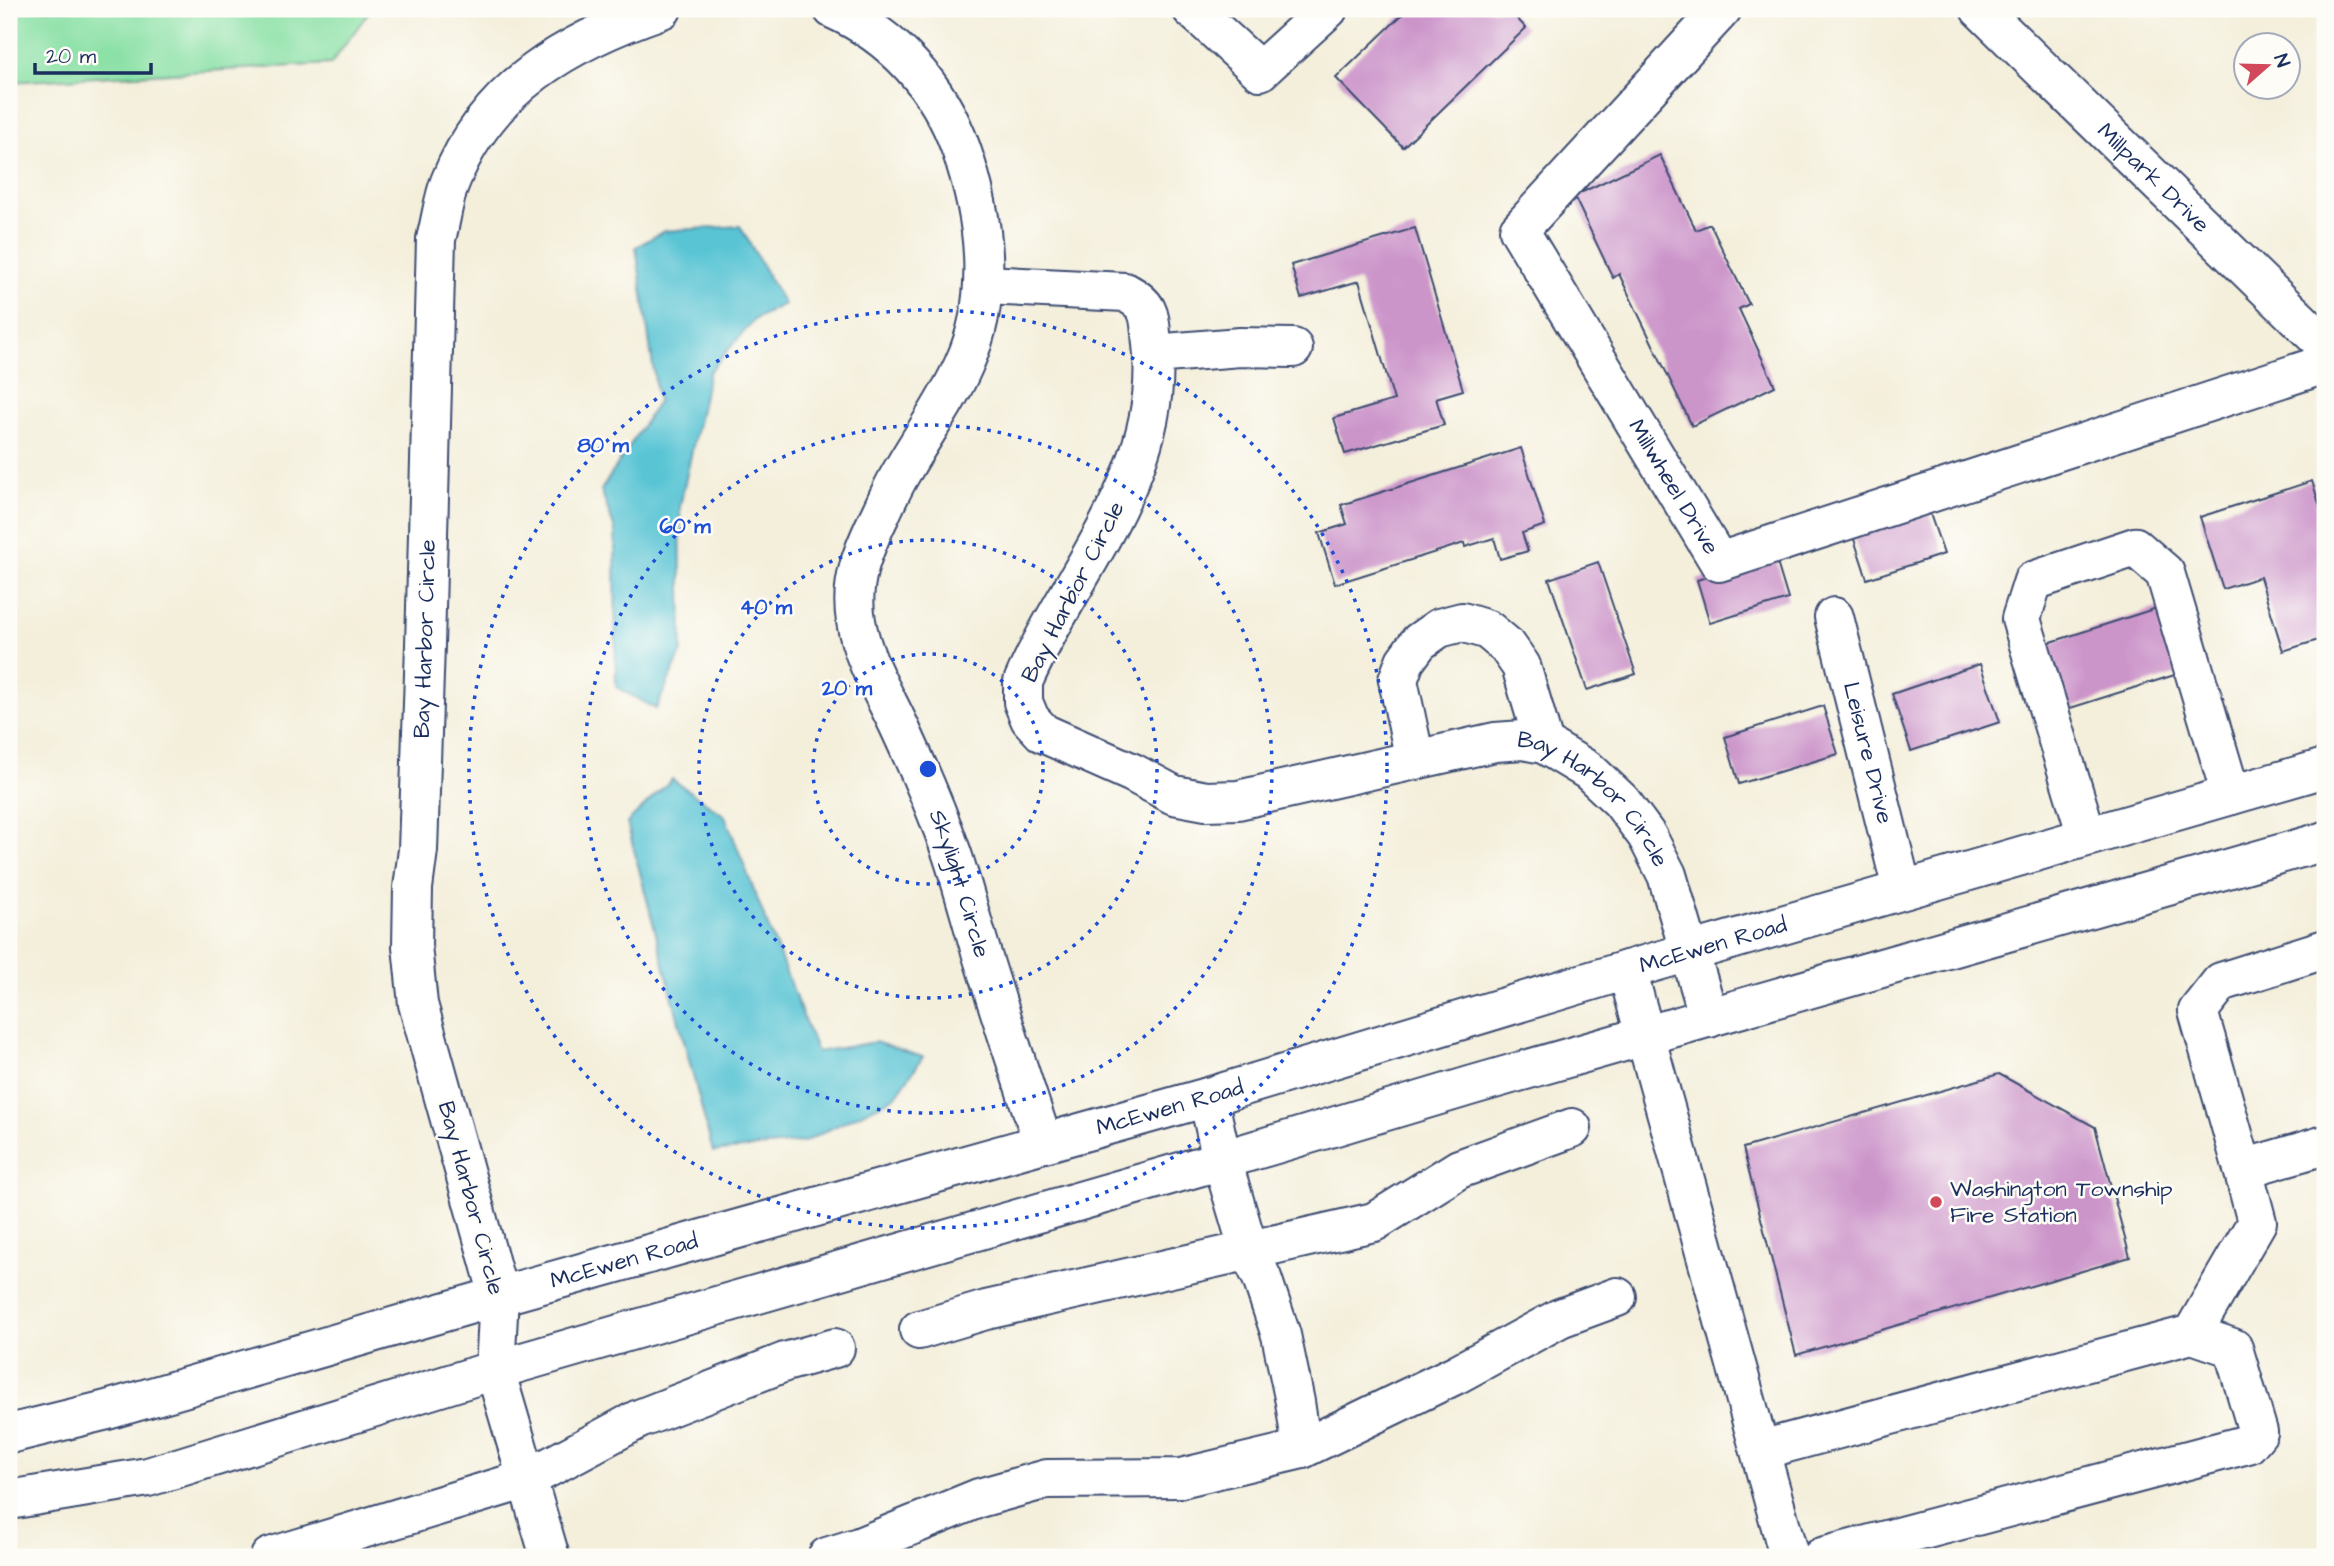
<svg xmlns="http://www.w3.org/2000/svg" width="2334" height="1566" font-family="'Architects Daughter',sans-serif">
  <rect width="100%" height="100%" fill="#fdfcf7"/>
  <filter id="ink" filterUnits="userSpaceOnUse"><feTurbulence type="fractalNoise" baseFrequency=".0143" numOctaves="2"/><feDisplacementMap in="SourceGraphic" scale="14" xChannelSelector="R" yChannelSelector="G"/><feConvolveMatrix kernelMatrix="1 2 1 2 8 2 1 2 1" color-interpolation-filters="sRGB"/></filter>
  <filter id="wash" filterUnits="userSpaceOnUse"><feTurbulence type="fractalNoise" baseFrequency=".00686" numOctaves="4" result="noise"/><feDisplacementMap in="SourceGraphic" scale="28" xChannelSelector="R" yChannelSelector="G"/><feGaussianBlur stdDeviation="1.57" result="paint"/><feColorMatrix in="noise" values="0 0 0 0 0 0 0 0 0 0 0 0 0 0 0 0 0 1.4 0 .05"/><feComposite in="paint" operator="in"/></filter>
  <g filter="url(#wash)">
    <rect width="100%" height="100%" fill="#f4efdb"/>
    <path fill="#88e0a4" stroke="#528881" stroke-width="2" d="M9 9H371L331 64 9 82Z"/>
    <g fill="#59c4d4" stroke="#3a7a99" stroke-width="2">
      <path d="M740 226 784 304 755 319 709 372 680 506 682 651 656 709 616 687 615 530 601 490 658 402 636 247 664 231Z"/>
      <path d="M672 779 725 816 817 1052 875 1042 923 1057 895 1097 804 1142 713 1152 627 823Z"/>
    </g>
    <g id="blocks">
      <g fill="#cc95ca">
        <path d="M1408 9H1508L1526 28 1403 147 1336 78Z"/>
        <path d="M1660 155 1696 230 1710 224 1749 304 1739 309 1775 386 1692 426 1619 274 1613 278 1574 196Z"/>
        <path d="M1415 228 1463 390 1436 398 1444 425 1345 454 1334 418 1394 400 1359 281 1301 298 1291 265Z"/>
        <path d="M1521 448 1545 525 1522 533 1528 551 1500 559 1494 538 1465 547 1464 543 1335 584 1319 533 1347 524 1341 505Z"/>
        <path d="M2312 481 2325 522V638L2283 651 2260 577 2223 589 2200 517Z"/>
        <path d="M1929 511 1944 554 1867 579 1853 536Z"/>
        <path d="M1775 556 1788 599 1710 623 1697 580Z"/>
        <path d="M1598 562 1636 674 1587 690 1549 579Z"/>
        <path d="M2163 606 2184 672 2064 710 2042 645Z"/>
        <path d="M1980 664 2000 722 1911 751 1892 694Z"/>
        <path d="M1823 706 1838 754 1739 784 1725 737Z"/>
        <path d="M1999 1074 2095 1127 2130 1257 1796 1355 1743 1148Z"/>
      </g>
    </g>
  </g>
  <g filter="url(#ink)">
    <use href="#blocks" fill-opacity="0" stroke="#3c4c71" stroke-width="2"/>
    <g fill="none" stroke-linecap="round" stroke-linejoin="round">
      <g stroke="#3c4c71" stroke-width="42">
        <g id="minor">
          <path id="s1" d="M833 9C893 36 939 86 961 149 985 217 995 296 964 364 948 401 924 433 904 468 895 482 888 498 881 513 864 548 849 581 856 621 862 658 883 692 899 726 918 767 937 811 952 854 962 884 970 915 979 945 999 1011 1021 1077 1043 1143"/>
          <path d="M1192 9 1260 71 1328 9"/>
          <path id="s2" d="M1722 9 1519 230 1719 562 2325 364"/>
          <path id="s3" d="M1980 9 2325 345"/>
          <path id="s4" d="M984 285 1125 292C1152 306 1149 316 1152 344 1167 471 1070 573 1023 682V702L1030 719 1043 733 1133 773 1174 795 1206 801 1238 800 1495 742 1523 740 1544 744 1589 771 1621 801 1647 836 1667 875 1709 1018"/>
          <path d="M1153 354 1240 347 1293 348"/>
          <path id="s5" d="M1834 617 1902 889"/>
          <path d="M1415 760 1398 680 1405 661 1419 642 1439 628 1462 622 1488 630 1507 646 1521 666 1544 744"/>
          <path d="M2087 836 2021 619 2033 581 2135 547 2165 573 2231 795"/>
          <path d="M2325 949 2221 982 2198 1011 2243 1169 2325 1145"/>
          <path d="M1627 970 1789 1556 1791 1557"/>
          <path d="M1208 1097 1222 1160 1249 1251 1262 1278 1281 1335 1295 1402 1302 1449"/>
          <path d="M919 1330 986 1310 1374 1222 1459 1169 1572 1128"/>
          <path id="s6" d="M9 1434 107 1410 499 1296 1208 1097 1627 970 2325 768"/>
          <path d="M1761 1450 2192 1334 2257 1222 2243 1169"/>
          <path d="M9 1500 148 1477 495 1370 1222 1160 1473 1085 2325 841"/>
          <path d="M270 1557 527 1479 639 1419 785 1362 835 1348"/>
          <path id="s7" d="M550 1557 495 1370 499 1296 418 1004 412 946 413 888 418 850 425 645 436 239C441 221 443 200 450 182 488 86 569 41 662 9"/>
          <path d="M827 1557 859 1547 979 1498 1047 1479 1181 1478 1302 1449 1457 1374 1560 1318 1617 1297"/>
          <path d="M1822 1557 2248 1444 2258 1432 2233 1348 2192 1334"/>
        </g>
      </g>
      <use href="#minor" stroke="#fff" stroke-width="38"/>
    </g>
  </g>
  <g fill="none" stroke="#1d4ed8" stroke-width="3.5" stroke-dasharray="3.5 7">
    <circle cx="928" cy="769" r="115"/>
    <circle cx="928" cy="769" r="229"/>
    <circle cx="928" cy="769" r="344"/>
    <circle cx="928" cy="769" r="459"/>
  </g>
  <circle fill="#d1495b" stroke="#fdfcf7" stroke-width="2.5" cx="1936" cy="1202" r="7"/>
  <g text-anchor="middle" dominant-baseline="central" stroke-width="5" stroke-linejoin="round" paint-order="stroke">
    <g font-size="23" fill="#1b2f5e" stroke="#fdfcf7">
      <text stroke="none"><textPath href="#s3" startOffset="242">Millpark Drive</textPath></text>
      <text stroke="none"><textPath href="#s2" startOffset="600">Millwheel Drive</textPath></text>
      <text transform="translate(1073 592) rotate(-63)">Bay Harbor Circle</text>
      <text stroke="none"><textPath href="#s7" startOffset="938">Bay Harbor Circle</textPath></text>
      <text stroke="none"><textPath href="#s5" startOffset="140">Leisure Drive</textPath></text>
      <text stroke="none"><textPath href="#s4" startOffset="1225">Bay Harbor Circle</textPath></text>
      <text stroke="none"><textPath href="#s1" startOffset="982">Skylight Circle</textPath></text>
      <text stroke="none"><textPath href="#s6" startOffset="1773">McEwen Road</textPath></text>
      <text stroke="none"><textPath href="#s6" startOffset="1206">McEwen Road</textPath></text>
      <text transform="translate(471 1198) rotate(75)">Bay Harbor Circle</text>
      <text stroke="none"><textPath href="#s6" startOffset="639">McEwen Road</textPath></text>
    </g>
    <g font-size="23" fill="#1b2f5e" stroke="#fdfcf7" text-anchor="start">
      <text x="1950" y="1189">Washington Township<tspan x="1950" dy="26">Fire Station</tspan></text>
    </g>
  </g>
  <circle cx="928" cy="769" r="10" fill="#1d4ed8" stroke="#fdfcf7" stroke-width="3.5"/>
  <g font-size="21" text-anchor="middle" font-weight="bold" fill="#1d4ed8" stroke="#fdfcf7" stroke-width="5" stroke-linejoin="round" paint-order="stroke">
    <text x="603" y="452">80 m</text>
    <text x="685" y="533">60 m</text>
    <text x="766" y="614">40 m</text>
    <text x="847" y="695">20 m</text>
  </g>
  <rect width="2334" height="1566" fill="none" stroke="#fdfcf7" stroke-width="35"/>
  <g transform="translate(2267 66) rotate(70)"><circle r="33" fill="#fdfcf7" stroke="#a3aaba" stroke-width="2"/>
  <path d="M0-5L12 26L0 18L-12 26Z" fill="#d1495b"/>
  <text y="-10" font-size="19" font-weight="bold" text-anchor="middle" fill="#1b2f5e">N</text>
  </g>
  <path d="M35 63v10h116v-10" fill="none" stroke="#1b2f5e" stroke-width="3.5"/>
  <text x="46" y="63" font-size="21" fill="#1b2f5e" stroke="#fdfcf7" stroke-width="5" paint-order="stroke">20 m</text>
</svg>
